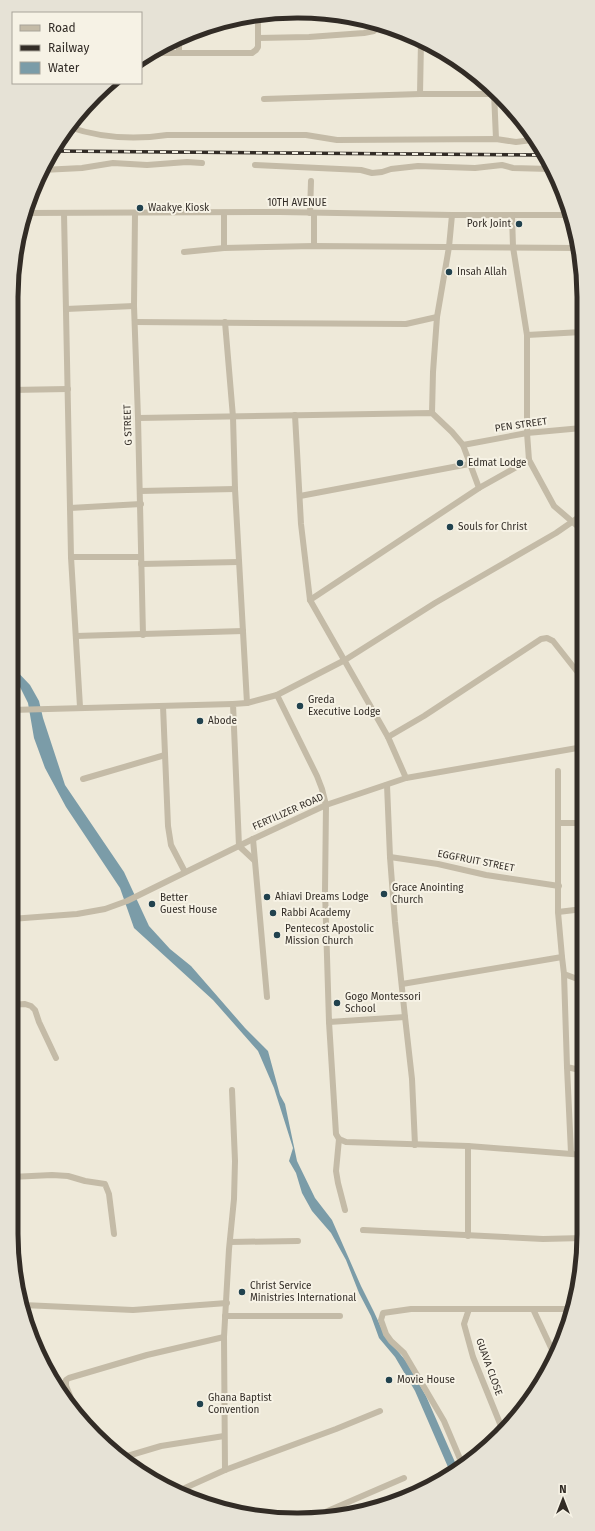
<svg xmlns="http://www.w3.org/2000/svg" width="595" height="1531" font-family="'Fira Sans',sans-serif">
  <rect width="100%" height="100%" fill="#eee9d9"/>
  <path fill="#7b9ca8" d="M11 665 30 685 39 701 43 718 65 785 124 872 149 926 170 949 191 966 245 1028 268 1051 280 1095 285 1104 297 1161 315 1198 332 1220 361 1286 374 1312 385 1336 406 1361 426 1396 458 1469 451 1474 415 1391 395 1357 379 1338 371 1316 359 1293 346 1260 331 1233 312 1211 302 1193 296 1173 289 1161 293 1148 274 1088 258 1051 213 1000 134 928 120 888 66 807 45 768 34 738 28 703 17 681 11 676Z"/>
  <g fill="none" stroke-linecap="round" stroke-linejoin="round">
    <g stroke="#c4bba7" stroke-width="6">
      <path d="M179 37V53"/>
      <path d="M258 38 309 37 364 33 374 31 376 29 377 23"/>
      <path d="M151 53H252L256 50 258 47V15"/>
      <path d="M494 92 496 139"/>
      <path d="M420 94 421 41"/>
      <path d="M264 99 420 94H494"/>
      <path d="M69 127C101 138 134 140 167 135H306L337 140 496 139 516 142 532 140"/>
      <path d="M255 165 361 170 372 173 382 172 391 169 418 166 475 168 502 165 513 168 550 169"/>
      <path d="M42 170 82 168 113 163 147 165 187 162 202 163"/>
      <path d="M25 213 280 212 452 215H569"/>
      <path d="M64 213 71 557 80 707"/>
      <path d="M224 213V248"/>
      <path d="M310 213 311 181"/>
      <path d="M135 214 134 306 138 418 143 635"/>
      <path d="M512 215 513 247 527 335V433L529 460 554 506 582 530"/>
      <path d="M314 246V213"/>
      <path d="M184 252 224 248 314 246 578 248"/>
      <path d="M66 309 134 306"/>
      <path d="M135 322 406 324 437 317 449 247 452 215"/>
      <path d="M225 322 233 417 235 489 247 703"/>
      <path d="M527 335 582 332"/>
      <path d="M11 390 68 389"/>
      <path d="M432 413 433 372 437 317"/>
      <path d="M295 415 301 524 310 600 388 737 406 778"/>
      <path d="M138 418 432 413 452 432 463 445 479 488"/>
      <path d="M463 445 527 433 582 428"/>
      <path d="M140 491 235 489"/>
      <path d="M300 496 469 464"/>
      <path d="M70 508 141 504"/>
      <path d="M71 557H141"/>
      <path d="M141 564 239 562"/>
      <path d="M310 600 479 488 529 460"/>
      <path d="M76 636 243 631"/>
      <path d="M277 695 317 776 322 789 326 805 325 891 329 1022 405 1017 395 922 390 857 387 785"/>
      <path d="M163 706 168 826 171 845 185 872"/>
      <path d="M11 710 233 704"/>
      <path d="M388 737 424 716 541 639 547 638 553 641 583 679"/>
      <path d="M83 779 165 755"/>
      <path d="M558 823H583"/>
      <path d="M253 839 267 997"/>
      <path d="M390 857 438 864 486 875 559 886"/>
      <path d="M254 860 239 846 233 704 247 703 277 695 345 660 435 603 556 533 582 515"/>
      <path d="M558 912 583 909"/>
      <path d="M11 919 77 914 105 909 127 901 253 839 326 805 406 778 583 747"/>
      <path d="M562 957 564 974 583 981"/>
      <path d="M564 974 567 1067 584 1071"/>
      <path d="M402 984 562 957 558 912V771"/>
      <path d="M11 1005 25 1004 31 1006 35 1010 39 1022 56 1058"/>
      <path d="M405 1017 412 1079 415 1145"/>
      <path d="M329 1022 336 1134 339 1139 346 1142 468 1146 584 1155"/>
      <path d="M567 1067 571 1153"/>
      <path d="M339 1139 336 1171 338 1183 345 1210"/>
      <path d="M468 1146V1236"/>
      <path d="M11 1177 52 1175 68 1176 85 1181 105 1184 109 1194 114 1234"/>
      <path d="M363 1230 543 1239 583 1238"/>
      <path d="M230 1242 298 1241"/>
      <path d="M23 1305 133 1310 227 1303"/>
      <path d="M469 1309 464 1324 473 1357 503 1431"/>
      <path d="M533 1309 554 1354"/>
      <path d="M225 1316H340"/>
      <path d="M55 1384 66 1383"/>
      <path d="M79 1418 66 1386V1380L69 1378 147 1355 224 1337"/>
      <path d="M124 1457 161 1446 224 1436"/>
      <path d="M463 1466 444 1421 404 1353 391 1341 386 1334 381 1320 383 1313 411 1309H572"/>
      <path d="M225 1470 224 1337 229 1249 234 1199 235 1161 232 1090"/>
      <path d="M176 1492 225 1470 336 1429 380 1411"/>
      <path d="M316 1516 404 1478"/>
    </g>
    <g stroke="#322c26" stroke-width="3.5">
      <path id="rail" d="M52 151 541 155"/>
    </g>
    <use href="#rail" stroke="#f6f2e5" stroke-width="2" stroke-dasharray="6" stroke-linecap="butt"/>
  </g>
  <g fill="#21424e" stroke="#f6f2e5" stroke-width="1.5">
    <circle cx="140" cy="208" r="4"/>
    <circle cx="519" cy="224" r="4"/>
    <circle cx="449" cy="272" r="4"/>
    <circle cx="460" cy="463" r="4"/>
    <circle cx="450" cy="527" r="4"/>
    <circle cx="300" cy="706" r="4"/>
    <circle cx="200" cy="721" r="4"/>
    <circle cx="384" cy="894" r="4"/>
    <circle cx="267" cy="897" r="4"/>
    <circle cx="152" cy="904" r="4"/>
    <circle cx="273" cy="913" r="4"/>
    <circle cx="277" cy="935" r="4"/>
    <circle cx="337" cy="1003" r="4"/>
    <circle cx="242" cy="1292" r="4"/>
    <circle cx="389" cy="1380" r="4"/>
    <circle cx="200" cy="1404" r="4"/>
  </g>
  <g text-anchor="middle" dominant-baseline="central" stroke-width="4" stroke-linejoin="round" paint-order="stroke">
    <g font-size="10" fill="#322c26" stroke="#f6f2e5">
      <text x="297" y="203">10TH AVENUE</text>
      <text transform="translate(128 425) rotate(-92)">G STREET</text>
      <text transform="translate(521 425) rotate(-8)">PEN STREET</text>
      <text transform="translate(288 812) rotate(-24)">FERTILIZER ROAD</text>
      <text transform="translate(476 861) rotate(11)">EGGFRUIT STREET</text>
      <text transform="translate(489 1367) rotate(70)">GUAVA CLOSE</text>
    </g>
    <g font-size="10" fill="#322c26" stroke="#f6f2e5" text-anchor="start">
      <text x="148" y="208">Waakye Kiosk</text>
      <text x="511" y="224" text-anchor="end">Pork Joint</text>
      <text x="457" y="272">Insah Allah</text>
      <text x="468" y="463">Edmat Lodge</text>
      <text x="458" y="527">Souls for Christ</text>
      <text x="308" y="700">Greda<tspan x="308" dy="12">Executive Lodge</tspan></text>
      <text x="208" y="721">Abode</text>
      <text x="392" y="888">Grace Anointing<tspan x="392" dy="12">Church</tspan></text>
      <text x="275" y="897">Ahiavi Dreams Lodge</text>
      <text x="160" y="898">Better<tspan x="160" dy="12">Guest House</tspan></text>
      <text x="281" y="913">Rabbi Academy</text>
      <text x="285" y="929">Pentecost Apostolic<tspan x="285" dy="12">Mission Church</tspan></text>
      <text x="345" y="997">Gogo Montessori<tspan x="345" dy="12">School</tspan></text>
      <text x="250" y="1286">Christ Service<tspan x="250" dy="12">Ministries International</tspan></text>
      <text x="397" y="1380">Movie House</text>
      <text x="208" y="1398">Ghana Baptist<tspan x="208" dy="12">Convention</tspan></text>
    </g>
  </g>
  <path d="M0 0H595V1531H0ZM297 18H298A279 279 0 0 1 577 297V1234A279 279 0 0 1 298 1513H297A279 279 0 0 1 18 1234V297A279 279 0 0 1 297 18Z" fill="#e6e2d6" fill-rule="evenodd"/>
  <path fill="none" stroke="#322c26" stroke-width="5" d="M297 18H298A279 279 0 0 1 577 297V1234A279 279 0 0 1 298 1513H297A279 279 0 0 1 18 1234V297A279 279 0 0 1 297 18Z"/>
  <rect x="12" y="12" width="130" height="72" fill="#f6f2e5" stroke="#a8a399"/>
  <rect x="20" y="25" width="20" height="6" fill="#c4bba7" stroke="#a8a399"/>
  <text x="48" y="32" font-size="12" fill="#322c26">Road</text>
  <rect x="20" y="45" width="20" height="6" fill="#322c26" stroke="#a8a399"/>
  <text x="48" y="52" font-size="12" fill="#322c26">Railway</text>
  <rect x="20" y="62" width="20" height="12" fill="#7b9ca8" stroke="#a8a399"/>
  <text x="48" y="72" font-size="12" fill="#322c26">Water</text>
  <g transform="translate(563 1499)" stroke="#f6f2e5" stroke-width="3" paint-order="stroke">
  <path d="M0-3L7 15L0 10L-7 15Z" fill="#322c26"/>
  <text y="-6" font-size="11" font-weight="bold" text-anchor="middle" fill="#322c26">N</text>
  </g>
</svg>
